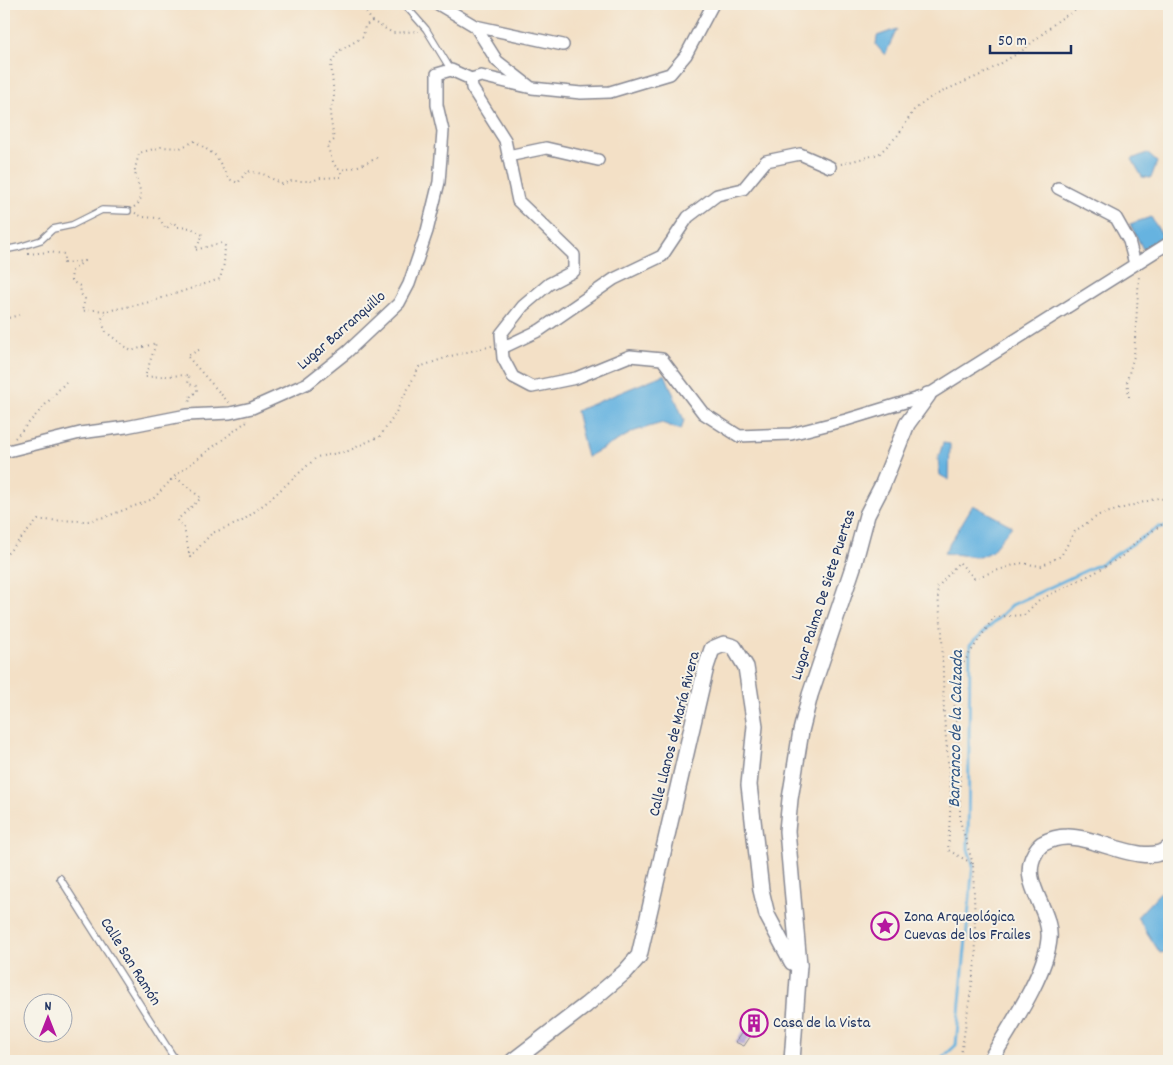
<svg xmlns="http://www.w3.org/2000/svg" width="1173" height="1065" font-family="Dekko,sans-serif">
  <rect width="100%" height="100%" fill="#f7f3e8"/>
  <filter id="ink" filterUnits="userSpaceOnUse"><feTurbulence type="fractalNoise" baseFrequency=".02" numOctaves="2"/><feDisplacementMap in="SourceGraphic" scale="10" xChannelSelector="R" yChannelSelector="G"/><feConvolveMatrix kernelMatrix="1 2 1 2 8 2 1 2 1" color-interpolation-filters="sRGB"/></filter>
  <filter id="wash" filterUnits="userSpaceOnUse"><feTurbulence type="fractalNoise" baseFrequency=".0096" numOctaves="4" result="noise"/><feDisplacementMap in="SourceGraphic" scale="20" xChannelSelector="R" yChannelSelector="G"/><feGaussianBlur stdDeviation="1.12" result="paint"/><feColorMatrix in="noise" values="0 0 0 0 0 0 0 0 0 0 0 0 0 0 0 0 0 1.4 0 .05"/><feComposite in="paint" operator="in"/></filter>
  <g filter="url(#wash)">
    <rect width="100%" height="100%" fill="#f3e0c6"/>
    <g fill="#66b3e0" stroke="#40719f">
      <path d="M897 29 885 55 876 45 877 36Z"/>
      <path d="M1147 153 1157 162 1151 178 1142 177 1132 159Z"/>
      <path d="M1151 217 1163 237 1143 249 1130 224Z"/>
      <path d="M665 374 684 420 681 430 662 423 635 431 587 457 576 411Z"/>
      <path d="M943 443 950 444 949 480 940 475 938 459Z"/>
      <path d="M973 505 1012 526 991 552 979 557 944 553Z"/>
      <path d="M1167 885 1169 886V951L1160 953 1137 917Z"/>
    </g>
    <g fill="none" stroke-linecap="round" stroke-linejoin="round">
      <path stroke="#66b3e0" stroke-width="3" d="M939 1061 956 1045 973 864 968 849 970 645 1012 605 1104 562 1159 527H1169"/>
    </g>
    <g id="blocks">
      <path fill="#a69cd2" d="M757 1012 764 1016 744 1046 735 1042Z"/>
    </g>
  </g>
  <g filter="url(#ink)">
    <use href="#blocks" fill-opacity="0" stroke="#878892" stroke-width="1"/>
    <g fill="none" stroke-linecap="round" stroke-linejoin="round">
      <g stroke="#878892" stroke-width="8">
        <g id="lane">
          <path d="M404 4 426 29 451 70"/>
          <path d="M4 250 19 247 41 240 53 229 72 225 102 210 128 211"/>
          <path d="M60 878 176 1061"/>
        </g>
      </g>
      <g stroke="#878892" stroke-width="14">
        <g id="street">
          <path d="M438 4 475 26 563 45"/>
          <path d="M713 4 686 55 670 74 610 92 581 93 532 88 481 76 471 79 472 88 505 140 518 201 574 255V271L549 284 523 306 501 334 503 358 513 377 532 387 576 378 630 356 662 359 703 413 739 436 791 434 846 420 928 395 1169 243"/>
          <path d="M475 26 497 61 529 86"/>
          <path d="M508 156 546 148 598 160"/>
          <path d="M1058 188 1116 218 1129 241 1135 264"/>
          <path d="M502 348 540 330 614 279 662 256 688 217 717 195 743 189 766 161 800 154 830 167"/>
          <path d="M4 452 80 433 126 427 187 415 230 413 252 408 308 383 347 352 399 303 409 284 427 231 439 182 443 131 437 105V74L451 70 471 79"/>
        </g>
      </g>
      <g stroke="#878892" stroke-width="18">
        <g id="secondary">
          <path d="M513 1061 586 1005 625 972 639 956 706 667 712 649 724 644 734 647 746 667 755 726 749 785 761 890 767 915 792 962 799 965"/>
          <path d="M792 1061 799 965 787 831 790 799 801 731 810 695 854 564 867 515 882 486 907 424 928 395"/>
          <path d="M990 1061C1008 1030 1046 975 1049 939 1052 909 1018 882 1035 853 1037 849 1038 847 1042 844 1049 840 1058 837 1067 837 1095 836 1146 868 1169 848"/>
        </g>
      </g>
      <g stroke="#878892" stroke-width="2" stroke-dasharray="1 4" stroke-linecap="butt">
        <path d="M361 4 372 21 393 33 419 31"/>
        <path d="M372 21 365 26 363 37 339 51 331 63 334 97 330 114 334 140 327 146C330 152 332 163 337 168 344 174 371 161 379 157"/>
        <path d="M841 164 879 154 899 134 914 110 930 98 948 89 985 73 1023 50 1060 19 1087 4"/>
        <path d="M134 207C149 198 134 182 135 169 136 164 138 158 139 153L161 147 180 148 195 141 216 156 229 179 238 183 247 171 263 174 282 184 290 181H313L319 178 341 177V170"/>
        <path d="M135 213 143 217 159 218 166 229 173 222 178 227 191 228 203 235 195 250 221 243 225 246 224 264 220 279 150 302 107 311 101 320 106 332 131 351 156 343 145 377 189 375 188 384 197 386V392L191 395 189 403"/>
        <path d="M28 254 48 252 64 254V263L84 261 72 271 71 281 80 286 81 294 85 299 82 311 95 310 107 311"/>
        <path d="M4 319 19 315"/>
        <path d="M199 350 187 356 229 403"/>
        <path d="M1129 397 1127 380 1134 356 1139 276"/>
        <path d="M15 438 66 382"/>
        <path d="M170 480H179L201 498 177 520 184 528 190 557 212 533 241 522 267 502 317 457 348 451 380 436 393 418 419 367 451 356 492 346"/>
        <path d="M4 557 38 520 88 521 108 516 153 499 175 476 247 421"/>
        <path d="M973 864 960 821V752L954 702 962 665 994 617 1024 615 1039 600 1096 572 1122 556 1139 540 1164 523 1169 522"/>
        <path d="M960 1061 976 957 973 864 948 850 951 796 944 716 942 632 937 588 959 562 974 578 1020 563 1041 566 1061 556 1075 531 1099 515 1158 498 1169 500"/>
      </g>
      <use href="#lane" stroke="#fff" stroke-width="5.5"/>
      <use href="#street" stroke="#fff" stroke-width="11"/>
      <use href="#secondary" stroke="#fff" stroke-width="15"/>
    </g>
  </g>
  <defs>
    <g id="sight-ring" transform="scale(1.4375)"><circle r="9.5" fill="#f7f3e8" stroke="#b5179e" stroke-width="1.5"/><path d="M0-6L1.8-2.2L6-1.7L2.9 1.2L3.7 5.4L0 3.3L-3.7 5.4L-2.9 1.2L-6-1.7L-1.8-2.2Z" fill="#b5179e"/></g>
    <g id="building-ring" transform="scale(1.4375)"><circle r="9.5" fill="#f7f3e8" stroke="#b5179e" stroke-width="1.5"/><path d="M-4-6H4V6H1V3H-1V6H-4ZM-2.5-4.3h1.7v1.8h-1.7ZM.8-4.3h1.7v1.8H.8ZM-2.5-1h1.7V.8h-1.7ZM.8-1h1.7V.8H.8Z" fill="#b5179e"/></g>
  </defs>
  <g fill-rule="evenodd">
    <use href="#sight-ring" x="885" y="926"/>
    <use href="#building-ring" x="754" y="1023"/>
  </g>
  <g text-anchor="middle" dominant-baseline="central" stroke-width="4" stroke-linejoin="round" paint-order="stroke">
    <g font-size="16" fill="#1b2f5e" stroke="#f7f3e8">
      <text transform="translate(342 331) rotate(-41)">Lugar Barranquillo</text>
      <text transform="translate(824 595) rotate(-72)">Lugar Palma De Siete Puertas</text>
      <text transform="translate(675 734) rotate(-76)">Calle Llanos de María Rivera</text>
      <text transform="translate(130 962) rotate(58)">Calle San Ramón</text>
    </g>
    <g font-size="16" fill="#1b2f5e" stroke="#f7f3e8" text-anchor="start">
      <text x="904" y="917">Zona Arqueológica<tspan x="904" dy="18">Cuevas de los Frailes</tspan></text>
      <text x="773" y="1023">Casa de la Vista</text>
    </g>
    <g font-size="18" font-style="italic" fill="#325785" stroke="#f7f3e8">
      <text transform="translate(957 729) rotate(-89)">Barranco de la Calzada</text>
    </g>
  </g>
  <rect width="1173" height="1065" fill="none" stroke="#f7f3e8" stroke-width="20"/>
  <g transform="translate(48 1018)"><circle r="24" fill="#f7f3e8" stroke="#9fa5b1"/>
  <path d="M0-4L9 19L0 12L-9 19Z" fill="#b5179e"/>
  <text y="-8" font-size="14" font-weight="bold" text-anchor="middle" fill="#1b2f5e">N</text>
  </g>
  <path d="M990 45v8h81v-8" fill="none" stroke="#1b2f5e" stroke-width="2.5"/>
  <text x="998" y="45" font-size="15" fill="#1b2f5e" stroke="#f7f3e8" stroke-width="4" paint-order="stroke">50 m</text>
</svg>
